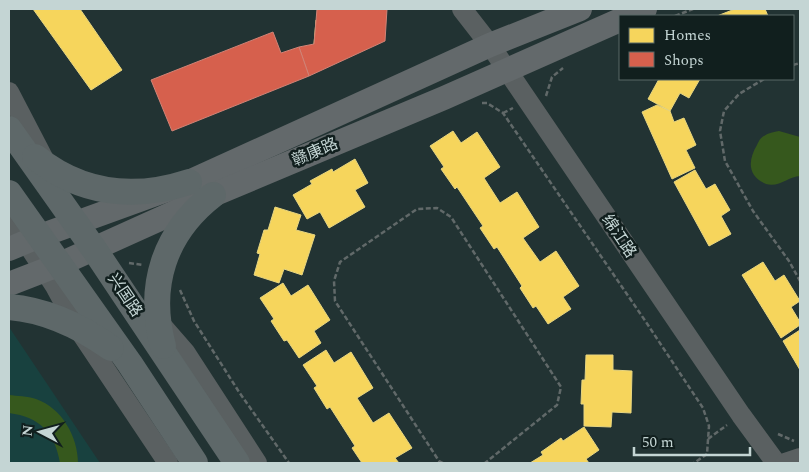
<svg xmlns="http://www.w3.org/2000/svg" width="809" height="472" font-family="Spectral,'Noto Sans SC',serif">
  <rect width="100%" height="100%" fill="#233"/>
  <path fill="#18413f" d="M9 327 100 463H9Z"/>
  <g fill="#36581d">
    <path d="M779 131 800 137V176C789 176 779 188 766 184 747 176 748 160 757 145 759 141 760 138 764 136 768 133 774 132 779 131Z"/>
    <path d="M9 395C17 396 27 396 36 399 62 408 78 437 78 463H60C55 433 40 417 9 413Z"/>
  </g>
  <g fill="#f6d55c" stroke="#e7d580">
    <path d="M33 9H80L122 70 91 90Z"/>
    <path d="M323 9H382L379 40 352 37 353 26 344 25 342 51 323 49 324 46 314 44 316 20 321 21Z"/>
    <path d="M735 9H765L768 16H717Z"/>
    <path d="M659 79H700L689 98 680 93 670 111 648 99Z"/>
    <path d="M657 105 670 111 674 122 684 118 696 145 686 150 695 168 672 179 642 112Z"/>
    <path d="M453 131 461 143 477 132 500 167 484 178 500 203 517 192 539 227 523 238 540 262 556 251 579 286 563 297 571 309 548 324 536 306 533 308 520 288 522 286 497 247 494 249 480 228 483 226 457 187 455 189 441 169 444 167 430 146Z"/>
    <path d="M355 159 368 183 355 190 365 207 329 228 320 212 307 219 293 195 312 184 310 181 332 169 333 172Z"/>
    <path d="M695 170 706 189 715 184 730 210 721 216 731 234 709 246 674 182Z"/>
    <path d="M275 207 301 215 296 230 315 235 302 275 284 269 279 283 254 275 260 254 257 253 264 230H268Z"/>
    <path d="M763 262 775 281 784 275 800 301 791 307 800 322V325L781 338 742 275Z"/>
    <path d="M283 283 291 296 308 285 330 320 314 331 321 343 299 358 287 340 284 341 271 321 274 319 260 298Z"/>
    <path d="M800 330V370L783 341Z"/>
    <path d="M326 350 334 363 351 352 373 388 357 398 373 423 389 413 412 448 395 458 399 463H362L352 448 355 446 330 407 327 409 314 388 317 386 303 365Z"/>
    <path d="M586 355H613V370L632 371 631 413 612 412 611 427 584 426V404H581L582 380H585Z"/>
    <path d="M584 427 599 450 586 459 589 463H530L543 455 541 452 561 438 563 441Z"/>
  </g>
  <g fill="#d6604d" stroke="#d18376">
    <path d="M317 9H387L385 41 309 76 299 47 314 44Z"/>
    <path d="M273 32 281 53 299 47 309 76 172 131 151 80Z"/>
  </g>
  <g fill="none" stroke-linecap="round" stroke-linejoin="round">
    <g stroke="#616969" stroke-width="2.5" stroke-dasharray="5 2.5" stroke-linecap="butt">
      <path d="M675 16 693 9"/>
      <path d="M793 65 800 63"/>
      <path d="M764 79 739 94 724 111 720 131 725 161 753 211 789 261 800 281"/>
      <path d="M546 96 552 77 563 68"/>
      <path d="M482 103H487L503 113 646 322 703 408 709 426 707 454 694 463"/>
      <path d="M503 113 513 108"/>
      <path d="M129 263 143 265"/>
      <path d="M180 290 194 321 239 392 289 463"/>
      <path d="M778 434 794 441"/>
      <path d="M708 439 727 425"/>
      <path d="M443 463 439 461 335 301 334 281 340 262 417 209 437 208 451 217 561 387 557 405 485 463"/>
    </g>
    <g stroke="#5a6061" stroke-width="20">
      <path d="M462 9 490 45 741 415 776 463"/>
      <path d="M9 92 48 167"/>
      <path d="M9 216 55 286 77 327 168 463"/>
      <path d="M158 321 185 352 257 463"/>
      <path d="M785 463 800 458"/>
    </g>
    <g stroke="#63696b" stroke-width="24">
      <path d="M628 16 645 9"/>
      <path d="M9 249 40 236 189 182 490 45 580 9"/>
      <path d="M9 284 58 265 213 195 444 98 620 20"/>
    </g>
    <g stroke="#5e6869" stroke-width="26">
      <path d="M9 129 94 249 237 463"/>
      <path d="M35 157C81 194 134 200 189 182"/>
      <path d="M9 193 130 364 195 463"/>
      <path d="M9 307C47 310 80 326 111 348"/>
      <path d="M163 346C147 286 164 233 213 195"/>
    </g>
  </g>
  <g text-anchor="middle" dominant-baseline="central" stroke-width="5" stroke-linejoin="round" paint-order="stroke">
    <g font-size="16" fill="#c4d5d4" stroke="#111f1e">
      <text transform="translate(315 152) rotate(-23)">赣康路</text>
      <text transform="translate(619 236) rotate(56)">绵江路</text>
      <text transform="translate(125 295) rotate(56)">兴国路</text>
    </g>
  </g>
  <rect width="809" height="472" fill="none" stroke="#c4d5d4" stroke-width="20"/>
  <rect x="619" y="15" width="175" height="65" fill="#111f1e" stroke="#596867"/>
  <rect x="629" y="28" width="25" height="15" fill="#f6d55c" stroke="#596867"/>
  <text x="664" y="40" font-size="15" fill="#c4d5d4">Homes</text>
  <rect x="629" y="52" width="25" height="15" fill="#d6604d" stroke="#596867"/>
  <text x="664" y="65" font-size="15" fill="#c4d5d4">Shops</text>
  <g transform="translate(40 432) rotate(276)" stroke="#111f1e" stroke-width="4" paint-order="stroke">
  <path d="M0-4L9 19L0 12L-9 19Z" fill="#c4d5d4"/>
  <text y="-8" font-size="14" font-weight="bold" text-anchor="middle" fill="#c4d5d4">N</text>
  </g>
  <path d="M634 447v8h116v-8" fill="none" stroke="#c4d5d4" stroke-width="2.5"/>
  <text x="642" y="447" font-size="15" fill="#c4d5d4" stroke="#111f1e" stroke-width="4" paint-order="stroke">50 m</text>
</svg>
